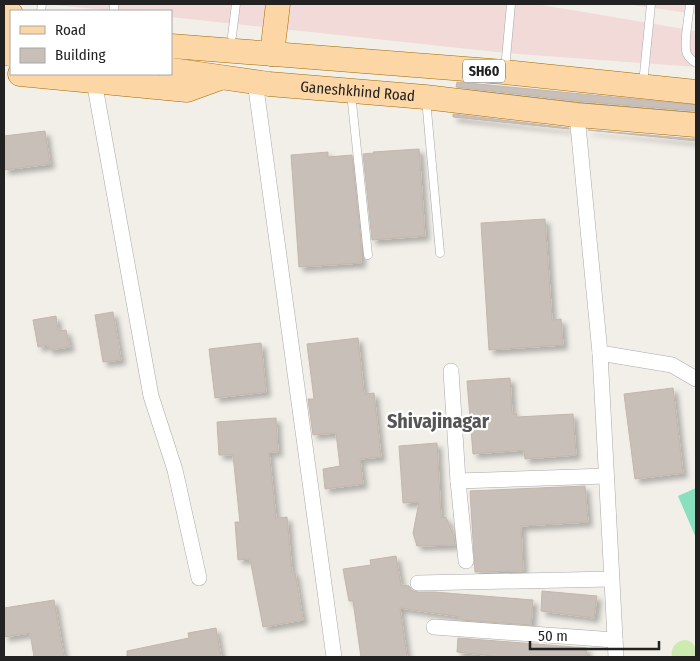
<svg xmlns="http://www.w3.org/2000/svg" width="700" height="661" font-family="'Fira Sans Condensed',sans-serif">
  <defs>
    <filter id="shadow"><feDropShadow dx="4.5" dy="4.5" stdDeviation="2.5" flood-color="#0004"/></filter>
  </defs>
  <rect width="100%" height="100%" fill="#f2efe9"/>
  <g fill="#f2dad9">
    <path d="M44 4H536L696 31V67L506 53 171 17V11H114Z"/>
    <path d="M625 4H696V14Z"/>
  </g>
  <path fill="#cdebb0" d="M684 640C695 641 696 647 696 657H672C670 648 675 642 684 640Z"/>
  <path fill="#88e0be" d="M696 488V538L678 496Z"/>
  <g fill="#c7bfb8" stroke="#c4b6ab" filter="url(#shadow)">
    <path d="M457 82 696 105V111L578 101 456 87Z"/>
    <path d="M453 114 569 128V129L453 117Z"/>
    <path d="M588 130 696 139V141Z"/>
    <path d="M45 131 50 164 4 170V136Z"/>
    <path d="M419 149 425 236 372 240 363 154 374 153 373 152Z"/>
    <path d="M328 152V157L352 155 361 241V263L299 267 291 155Z"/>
    <path d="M545 219 552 320 561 319 563 345 489 350 481 223Z"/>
    <path d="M113 312 121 360 103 362 95 315Z"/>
    <path d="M56 316 58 331 66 330 70 347 49 350 48 345 38 347 33 320Z"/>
    <path d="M358 338 364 394 374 393 381 457 360 459 363 484 325 489 323 469 340 466 336 433 313 435 308 399H314L307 344Z"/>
    <path d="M261 343 266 392 215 398 209 349Z"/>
    <path d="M510 378 512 413H516L517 417 573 414 576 455 525 459 524 450 473 454 467 381Z"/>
    <path d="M673 388 683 473 635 479 624 394Z"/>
    <path d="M276 418 278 452H269L276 518 287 517 292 572H295L303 620 263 627 250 559 238 560 235 522H240L233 455H219L217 422Z"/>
    <path d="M437 443 441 518 446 517 454 537 455 545 417 546 413 533 419 502 403 503 399 446Z"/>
    <path d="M585 486 588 522 521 526 523 571 475 572 470 491Z"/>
    <path d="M396 556 401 585 409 586 413 591 418 592H434L533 600 531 625 461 620V617L400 608 407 657H361L353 601H349L343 569 371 565 370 560Z"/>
    <path d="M542 591 597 596 594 618 541 611Z"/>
    <path d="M54 600 64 657H34L30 633 4 637V608Z"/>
    <path d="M216 628 221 657H127V651L189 638 188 633Z"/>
    <path d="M458 638 587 648 586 657H503L457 652Z"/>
  </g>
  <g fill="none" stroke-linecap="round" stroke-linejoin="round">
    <g stroke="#a9a9a9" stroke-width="9">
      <g id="lane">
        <path d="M690 4C689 16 683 44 687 54 689 58 693 61 696 63"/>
        <path d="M41 11 42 4"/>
        <path d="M114 11V4"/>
        <path d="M232 36 236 4"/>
        <path d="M505 69 511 4"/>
        <path d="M643 84 651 4"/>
        <path d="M351 93 368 255"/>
        <path d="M426 99 440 253"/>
      </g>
    </g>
    <g stroke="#a9a9a9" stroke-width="16">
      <g id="street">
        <path d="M94 81 151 396 175 470 199 578"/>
        <path d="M255 81 334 657"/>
        <path d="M577 115 600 353 616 657"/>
        <path d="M600 353 672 365 696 379"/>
        <path d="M451 371 458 481 466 561"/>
        <path d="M458 481 606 476"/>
        <path d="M418 583 611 579"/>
        <path d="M434 627 615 640"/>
      </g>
    </g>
    <g stroke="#a06b00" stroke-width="25">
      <g id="primary">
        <path d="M4 13 11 14"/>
        <path d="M4 32 11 33"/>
        <path d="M171 46 504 72 696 92"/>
        <path d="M4 53 11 54"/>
        <path d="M272 54 278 4"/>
        <path id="s1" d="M171 70 269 84 425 97 577 115 696 125"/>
        <path d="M20 74 187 90 220 78"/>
      </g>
    </g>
    <use href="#lane" stroke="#fff" stroke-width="8"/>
    <use href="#street" stroke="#fff" stroke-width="15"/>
    <use href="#primary" stroke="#fcd6a4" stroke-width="24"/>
  </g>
  <g text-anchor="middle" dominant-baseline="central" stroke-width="4.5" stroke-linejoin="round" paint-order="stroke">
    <rect fill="#fff" stroke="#646464" stroke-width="1" x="463" y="59.5" width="42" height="23" rx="4"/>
    <g font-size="14" font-weight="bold" fill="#222">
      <text x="484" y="71">SH60</text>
    </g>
    <g font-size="15" fill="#222" stroke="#fff">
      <text stroke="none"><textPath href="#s1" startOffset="188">Ganeshkhind Road</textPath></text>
    </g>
    <g font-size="20" font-weight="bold" fill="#555" stroke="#fff">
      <text x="438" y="421">Shivajinagar</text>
    </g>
  </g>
  <rect width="700" height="661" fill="none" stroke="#222222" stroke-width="10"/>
  <rect x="10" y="10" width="162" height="65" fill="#ffffff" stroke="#a7a7a7"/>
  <rect x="20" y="26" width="25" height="8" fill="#fcd6a4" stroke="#a7a7a7"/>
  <text x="55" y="35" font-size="15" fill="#222222">Road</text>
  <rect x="20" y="48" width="25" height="15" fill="#c7bfb8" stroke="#a7a7a7"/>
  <text x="55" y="60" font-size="15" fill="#222222">Building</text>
  <path d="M530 641v8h129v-8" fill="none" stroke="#222222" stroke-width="2.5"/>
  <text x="538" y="641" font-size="15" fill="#222222" stroke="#ffffff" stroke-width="4" paint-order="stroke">50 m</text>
</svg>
